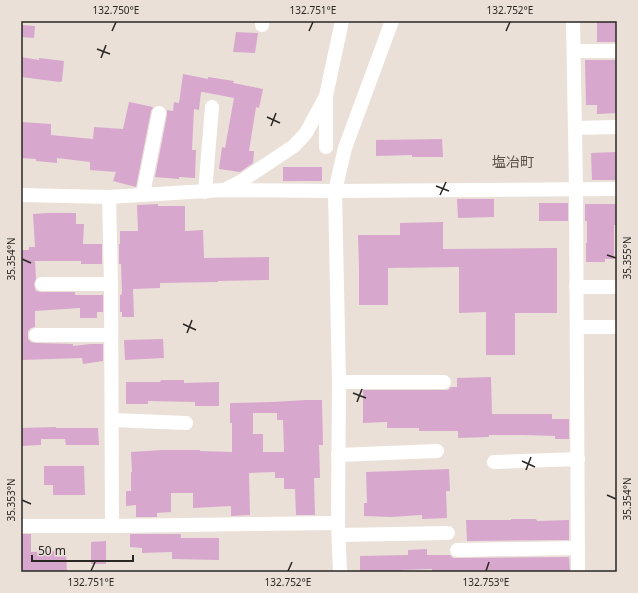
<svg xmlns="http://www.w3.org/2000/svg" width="638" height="593" font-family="'Noto Sans','Noto Sans JP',sans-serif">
  <rect width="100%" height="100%" fill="#eae0d8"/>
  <g fill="#d8a7ce" fill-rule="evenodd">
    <rect x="597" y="21" width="20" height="21"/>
    <path d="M21 25 35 26 34 38 21 37Z"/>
    <path d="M236 32 258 33 255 53 233 52Z"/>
    <path d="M21 57 39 60V58L64 61 62 81 60 82 21 77Z"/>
    <path d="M585 60H617V113L597 114V105H586Z"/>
    <path d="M183 74 208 79V77L234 81 233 83 263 89 259 108 256 107 249 151H254L253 163 240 172 219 169 222 147 225 148 234 98 203 92H201L199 110 194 109 192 150H196L195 178 179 177V179L155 177 167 115V110L173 111 174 102 179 103Z"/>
    <path d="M129 102 153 107 151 111 136 187 113 181 116 172 90 170V162L57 158V163L36 161V159L21 158V122L51 124V135L93 139 94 127 123 129Z"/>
    <path d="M442 139 443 157H412V155L376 156V140Z"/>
    <path d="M617 152V180H592L591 153Z"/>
    <rect x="283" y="167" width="39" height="14"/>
    <path d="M457 199H494V217L458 218Z"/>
    <rect x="539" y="203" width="29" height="18"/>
    <path d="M158 204V206H185V231L203 230 204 258 269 257V280L218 281V282L160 283V288L133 289 134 317H122V312H120V295H121L122 293 121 264H119V244H120V231H138L137 205Z"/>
    <path d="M585 204H617V225H614V259H605V262H586V243H587V221H585Z"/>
    <path d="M49 213H76V224H84L83 244H102V264H81V261H35L36 279 34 284 36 291 42 292H75V295H103V312H97V318H80V308L35 311V327L31 328 28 331V339L31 342 36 343 73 344V346L90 344H103V361L83 364 82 358 21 360V250H29V247H35L33 214Z"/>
    <path d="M443 222V249L557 248V313H515V355H486V312L459 313V267L388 268V305H359V268L358 235H400V223Z"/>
    <path d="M163 339 164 358 125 360 124 340Z"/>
    <path d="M491 377 492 414H552V419H569V439H555V436L524 435H489V437L458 438V431H419V428H387V422L363 423V390H448L451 387H457V378Z"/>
    <path d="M161 380H184V383L219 382V406H195V402L148 401V404H126V382H160Z"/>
    <path d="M306 400H322L323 445H319L320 478H314L315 515H296L295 489H284V478H275V472L249 473 250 515 231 516V506L193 508V493H171V512L157 513V517H136V505L126 506V491H131V472H132L131 452 162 450H200V451L232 452V423H230V403L272 402ZM253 413H277V420H283L284 452H263V434H253Z"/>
    <path d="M56 427V428H98L99 445H66L65 439H41V445L21 446V428Z"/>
    <path d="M44 466H84L85 495H53V485H44Z"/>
    <path d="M449 469 450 491H446L447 518 422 519V515L391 517 364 516V503H367L366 472Z"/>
    <path d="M511 519H536L537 521 569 520V540L467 541 466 520H511Z"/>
    <path d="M21 534H31V552L66 550 67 572H41V571L21 572Z"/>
    <path d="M130 534H181V538H219V560L172 559V552L142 553V548L130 547Z"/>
    <path d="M106 541V564H91V542Z"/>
    <path d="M427 549V555H450L453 558H457L569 557 570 572H432V569L402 570 403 572H360V556L408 555V550Z"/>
  </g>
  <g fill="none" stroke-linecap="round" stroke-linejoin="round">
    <g stroke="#fff" stroke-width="14">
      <path d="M573 21 576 188 578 572"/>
      <path d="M262 25V21"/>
      <path d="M574 51H617"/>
      <path d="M575 128 617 127"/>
      <path d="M326 147V96L342 21"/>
      <path d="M226 189 240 182 294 146 306 133 326 96"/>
      <path d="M205 192 212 107"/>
      <path d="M143 194 159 113"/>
      <path d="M21 195 109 197 223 190 335 191 617 189"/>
      <path d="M109 197 111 284 112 526"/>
      <path d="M42 284H111"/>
      <path d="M576 287H617"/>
      <path d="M577 327H617"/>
      <path d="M36 335H111"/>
      <path d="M339 382H444"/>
      <path d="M112 420 186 423"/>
      <path d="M338 455 437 451"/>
      <path d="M494 462 578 459"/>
      <path d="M21 526H112L338 523"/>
      <path d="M339 535 448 533"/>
      <path d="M457 550 578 548"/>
      <path d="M340 572 338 523 339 382 335 191 345 148 392 21"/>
    </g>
  </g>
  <path fill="none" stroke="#292623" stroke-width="1.5" d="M112 31 116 22M309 31 313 22M506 31 510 22M97 49 110 54M101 58 106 45M267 117 280 123M271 126 276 113M436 186 449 191M440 195 446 182M607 255 616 258M22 259 31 263M183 324 196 330M187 333 192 320M353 393 366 398M357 402 362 389M522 461 535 467M526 470 531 457M607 495 616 499M22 500 31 504M91 571 95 562M288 571 292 562M486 571 489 562"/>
  <g text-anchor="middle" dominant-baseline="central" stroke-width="4" stroke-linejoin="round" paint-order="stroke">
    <g font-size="14" fill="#59514a" stroke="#eae0d8">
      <text x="513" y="161">塩冶町</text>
    </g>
  </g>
  <rect width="638" height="593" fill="none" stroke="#eae0d8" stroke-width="44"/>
  <path d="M32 555v6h101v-6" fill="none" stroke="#292623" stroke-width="2"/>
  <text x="38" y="555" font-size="12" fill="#292623" stroke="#eae0d8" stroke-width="3" paint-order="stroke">50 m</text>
  <rect x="22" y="22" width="594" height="549" fill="none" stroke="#292623" stroke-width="1.5"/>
  <g font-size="10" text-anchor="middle" fill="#292623">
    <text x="116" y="14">132.750°E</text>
    <text x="313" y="14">132.751°E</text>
    <text x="510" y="14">132.752°E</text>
    <text transform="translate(627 258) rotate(-90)" y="4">35.355°N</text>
    <text transform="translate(11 259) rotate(-90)" y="4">35.354°N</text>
    <text transform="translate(627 499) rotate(-90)" y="4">35.354°N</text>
    <text transform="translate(11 500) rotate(-90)" y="4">35.353°N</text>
    <text x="91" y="586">132.751°E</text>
    <text x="288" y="586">132.752°E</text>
    <text x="486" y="586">132.753°E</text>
  </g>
</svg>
